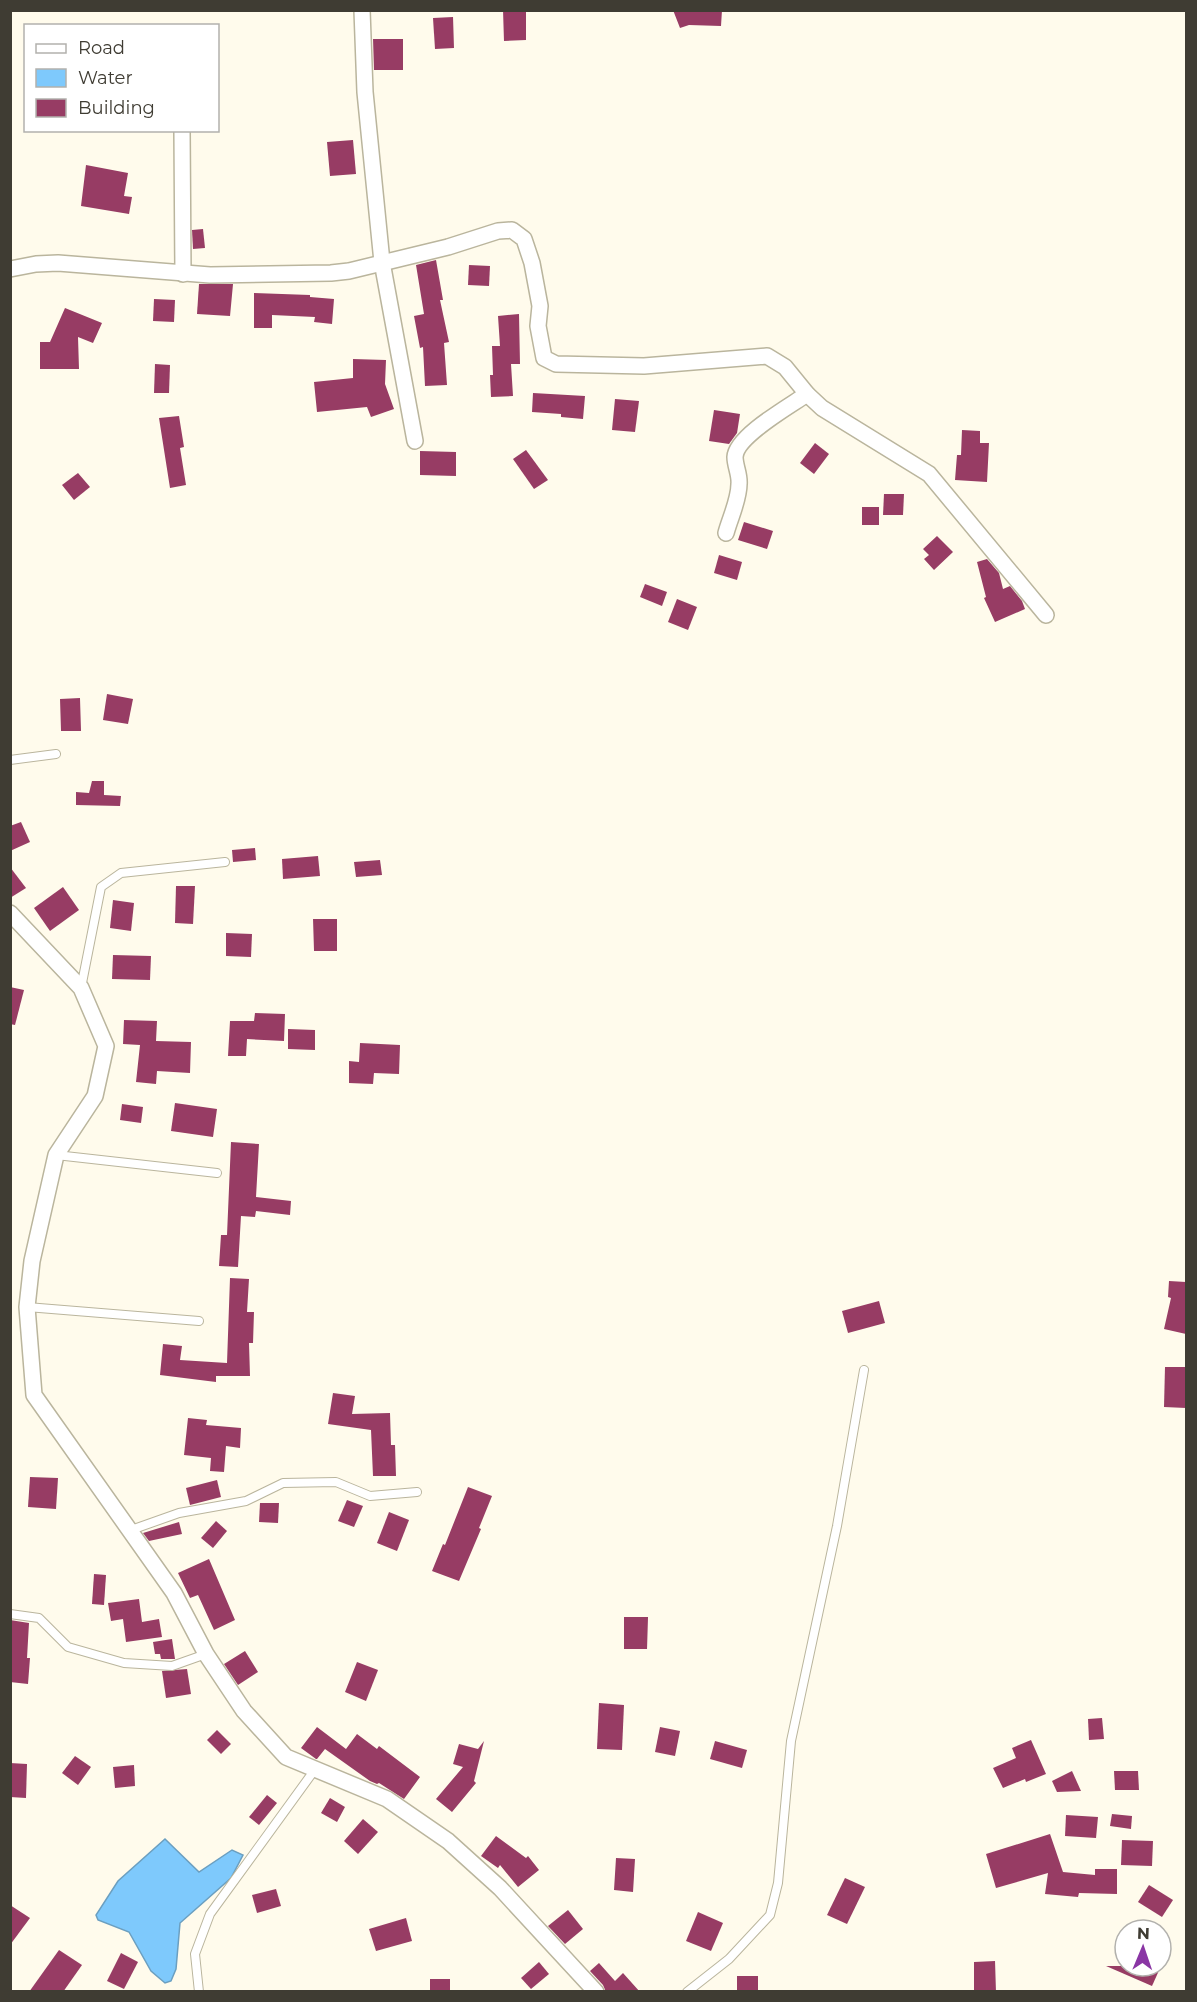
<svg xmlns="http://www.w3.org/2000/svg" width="1197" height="2002" font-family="Montserrat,sans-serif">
  <rect width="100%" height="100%" fill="#fffbec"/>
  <path fill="#7ec9fc" stroke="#6b9fc0" stroke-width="1.5" d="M165 1839 199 1872 232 1850 243 1855 231 1878 180 1923 176 1969 171 1981 165 1983 151 1971 129 1932 98 1920 96 1915 118 1881Z"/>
  <g fill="#973c64">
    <path d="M503 10H526V40L504 41Z"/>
    <path d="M673 10H722L721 26 689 25 680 28Z"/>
    <path d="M453 17 454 48 435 49 433 18Z"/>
    <path d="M373 39H403V70H374Z"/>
    <path d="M353 140 356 174 330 176 327 142Z"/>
    <path d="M86 165 128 173 124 196 132 197 129 214 81 206Z"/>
    <path d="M203 229 205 248 193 249 192 230Z"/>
    <path d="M436 260 443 300H440L449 342 444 343 447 385 425 386 423 347 420 348 414 316 424 314 416 265Z"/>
    <path d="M469 265 490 266 489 286 468 285Z"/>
    <path d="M199 284H233L230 316 197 314Z"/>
    <path d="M254 293 310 295V297L334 299 332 324 314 322 315 317 272 315V328H254Z"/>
    <path d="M154 299 175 300 174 322 153 321Z"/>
    <path d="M65 308 102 323 93 343 78 337 79 369H40V342H50Z"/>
    <path d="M519 314 520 364H511L513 396 491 397 490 375H493L492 346H500L498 316Z"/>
    <path d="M353 359 386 360 385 384 394 409 371 417 367 407 317 412 314 382 353 378Z"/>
    <path d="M155 364 170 365 169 393H154Z"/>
    <path d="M533 393 585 396 583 419 561 417V414L532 412Z"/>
    <path d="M615 399 639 401 635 432 612 430Z"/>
    <path d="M714 410 740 414 737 433 729 444 709 441Z"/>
    <path d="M179 416 184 447 180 448 186 485 170 488 159 418Z"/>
    <path d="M962 430 980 431V443H989L987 482 955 480 957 455H961Z"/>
    <path d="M815 443 829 454 814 474 800 463Z"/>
    <path d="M526 450 548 480 534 489 513 459Z"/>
    <path d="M420 451 456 452V476L420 475Z"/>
    <path d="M78 473 90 487 74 500 62 485Z"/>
    <path d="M884 494H904L903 515H883Z"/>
    <rect x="862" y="507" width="17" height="18"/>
    <path d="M744 522 773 531 767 549 738 540Z"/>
    <path d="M937 536 953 552 934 570 924 559 929 555 923 549Z"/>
    <path d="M719 555 742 562 737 580 714 573Z"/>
    <path d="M987 559 999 573 1003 589 1010 586 1022 601 1025 609 995 622 984 598 986 597 977 562Z"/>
    <path d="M645 584 667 592 662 606 640 597Z"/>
    <path d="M677 599 697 607 688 630 668 622Z"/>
    <path d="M107 694 133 699 128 724 103 720Z"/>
    <path d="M80 698 81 731H61L60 699Z"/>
    <path d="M92 781H104V795L121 796 120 806 76 805V792L89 793Z"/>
    <path d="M21 822 30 842 10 851V826Z"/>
    <path d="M255 848 256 860 233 862 232 850Z"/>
    <path d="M318 856 320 876 283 879 282 859Z"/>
    <path d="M380 860 382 875 356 877 354 862Z"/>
    <path d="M10 867 26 888 10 898Z"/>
    <path d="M176 886H195L193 924 175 923Z"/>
    <path d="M63 887 79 910 50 931 34 908Z"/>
    <path d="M113 900 134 903 131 931 110 928Z"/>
    <path d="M313 919H337V951H314Z"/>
    <path d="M226 933 252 934 251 957 226 956Z"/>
    <path d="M113 955 151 956 150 980 112 979Z"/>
    <path d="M10 987 24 990 15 1025 10 1024Z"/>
    <path d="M255 1013 285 1014 284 1041 247 1039 246 1056H228L230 1021H254Z"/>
    <path d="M124 1020 157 1021 156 1041 191 1042 190 1073 157 1071 156 1084 136 1082 140 1045 123 1044Z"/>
    <path d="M288 1029 315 1030V1050L288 1049Z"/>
    <path d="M360 1043 400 1045 399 1074 374 1073 373 1084 349 1083V1061L359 1062Z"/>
    <path d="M175 1103 217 1109 213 1137 171 1131Z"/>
    <path d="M122 1104 143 1107 141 1123 120 1120Z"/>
    <path d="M231 1142 259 1144 256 1197 291 1201 290 1215 256 1211 255 1217 241 1216 238 1267 219 1266 221 1235H227Z"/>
    <path d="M230 1278 249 1279 247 1312H254L253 1343H249L250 1376H216V1382L160 1375 163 1344 182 1346 180 1360 227 1363Z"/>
    <path d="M1169 1281 1186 1282V1334L1164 1329 1171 1298 1168 1297Z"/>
    <path d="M879 1301 885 1323 848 1333 842 1311Z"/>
    <path d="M1165 1367H1186V1408L1164 1407Z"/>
    <path d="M333 1393 355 1396 352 1414 390 1413 391 1445H395L396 1476H373L371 1430 328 1424Z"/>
    <path d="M188 1418 207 1420 206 1425 241 1428 240 1448 226 1446 224 1472 210 1471 211 1458 184 1455Z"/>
    <path d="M30 1477 58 1478 56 1509 28 1507Z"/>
    <path d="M217 1480 221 1497 190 1505 186 1488Z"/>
    <path d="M468 1487 492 1496 479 1528 481 1529 459 1581 432 1571 443 1544 445 1545Z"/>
    <path d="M347 1500 363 1506 354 1527 338 1521Z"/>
    <path d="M260 1503H279L278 1523 259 1522Z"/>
    <path d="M389 1512 409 1520 397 1551 377 1543Z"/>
    <path d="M216 1521 227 1531 213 1548 201 1538Z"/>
    <path d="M179 1522 182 1534 149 1541 143 1533Z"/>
    <path d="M209 1559 235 1620 214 1630 198 1595 190 1598 178 1573Z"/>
    <path d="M94 1574 106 1575 104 1605 92 1604Z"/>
    <path d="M139 1599 142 1622 159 1619 162 1637 126 1642 123 1619 111 1621 108 1603Z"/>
    <path d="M624 1617H648L647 1649H624Z"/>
    <path d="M10 1620 29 1623 27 1658H30L28 1684 10 1682Z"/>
    <path d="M172 1639 175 1659H161L160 1654H155L153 1642Z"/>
    <path d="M245 1651 258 1672 238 1685 224 1664Z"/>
    <path d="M357 1662 378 1670 366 1701 345 1692Z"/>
    <path d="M187 1669 191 1694 166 1698 162 1671Z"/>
    <path d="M599 1703 624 1705 622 1750 597 1749Z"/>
    <path d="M1102 1718 1104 1739 1089 1740 1088 1719Z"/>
    <path d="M317 1727 346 1749 357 1734 377 1749 379 1746 420 1777 404 1799 379 1783 377 1784 370 1781 325 1749 317 1759H316L301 1748Z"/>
    <path d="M660 1727 680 1731 675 1756 655 1752Z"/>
    <path d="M217 1730 231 1744 221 1754 207 1740Z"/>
    <path d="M1031 1740 1046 1774 1026 1782 1025 1779 1003 1788 993 1768 1016 1758 1012 1748Z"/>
    <path d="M484 1741 474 1781 476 1783 452 1812 436 1799 463 1767 453 1764 459 1744 478 1749Z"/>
    <path d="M715 1741 747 1750 742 1768 710 1759Z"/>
    <path d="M75 1756 91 1767 78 1785 62 1773Z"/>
    <path d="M10 1763 27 1764 26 1798 10 1797Z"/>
    <path d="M134 1765 135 1786 115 1788 113 1767Z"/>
    <path d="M1072 1771 1081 1791 1057 1792 1052 1781Z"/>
    <path d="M1114 1771H1138L1139 1790H1115Z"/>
    <path d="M267 1795 277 1803 259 1825 249 1817Z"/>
    <path d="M330 1798 345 1807 337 1822 321 1813Z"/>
    <path d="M1112 1814 1132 1816 1131 1829 1110 1826Z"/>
    <path d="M1066 1815 1098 1817 1096 1838 1065 1836Z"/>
    <path d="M363 1819 378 1832 358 1854 344 1841Z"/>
    <path d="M1050 1834 1063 1872 1095 1875V1869H1117V1894L1079 1893 1078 1897 1045 1894 1048 1873 996 1888 986 1854Z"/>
    <path d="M496 1836 526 1858 528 1856 539 1870 518 1887 500 1865 498 1868 481 1856Z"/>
    <path d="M1122 1840 1153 1841 1152 1866 1121 1865Z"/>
    <path d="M616 1858 635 1859 633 1892 614 1890Z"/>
    <path d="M845 1878 865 1887 847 1924 827 1915Z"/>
    <path d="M1149 1885 1173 1900 1162 1917 1138 1902Z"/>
    <path d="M276 1889 281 1906 257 1913 252 1895Z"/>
    <path d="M10 1905 30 1918 10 1945Z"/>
    <path d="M568 1910 583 1929 565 1944 548 1926Z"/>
    <path d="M698 1912 723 1923 711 1951 686 1941Z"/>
    <path d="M406 1918 412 1941 376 1951 369 1929Z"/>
    <path d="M59 1950 82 1965 63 1992H29Z"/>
    <path d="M121 1953 138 1962 124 1989 107 1981Z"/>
    <path d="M995 1961 996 1992H974V1962Z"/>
    <path d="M539 1962 549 1974 531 1989 521 1978Z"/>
    <path d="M599 1963 615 1981 623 1973 640 1992H606L603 1985 590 1971Z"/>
    <path d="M1106 1966H1161L1152 1986Z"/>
    <rect x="737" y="1976" width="21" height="16"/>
    <rect x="430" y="1979" width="20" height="13"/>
  </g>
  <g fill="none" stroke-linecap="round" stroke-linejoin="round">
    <g stroke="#bab59d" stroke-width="10">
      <g id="lane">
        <path d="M10 760 56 754"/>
        <path d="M81 988 101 887 121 873 225 862"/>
        <path d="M56 1155 217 1173"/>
        <path d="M27 1307 199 1321"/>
        <path d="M131 1530 179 1513 246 1501 283 1483 336 1482 370 1496 417 1492"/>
        <path d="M10 1614 39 1618 68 1647 124 1663 172 1666 206 1654"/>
        <path d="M199 1992 195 1954 210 1914 316 1768"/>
        <path d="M687 1992 729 1959 770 1915 778 1883 791 1741 837 1526 864 1370"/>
      </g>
    </g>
    <g stroke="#bab59d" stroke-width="18">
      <g id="street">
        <path d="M362 10 365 92 382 262 415 441"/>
        <path d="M182 130 183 274"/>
        <path d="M10 269 36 264 58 263 210 275 331 273 349 271 448 247 498 231 512 230 524 239 532 263 540 306 538 326 544 358 556 364 644 366 767 356 785 367 807 394 822 408 929 474 1046 615"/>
        <path d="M726 533C730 518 739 500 739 484 740 475 735 466 735 457 736 436 790 406 807 394"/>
        <path d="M10 913 81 988 106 1046 95 1096 56 1155 32 1261 27 1307 34 1395 174 1593 206 1654 244 1711 286 1757 387 1799 448 1841 500 1888 596 1992"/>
      </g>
    </g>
    <use href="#lane" stroke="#fff" stroke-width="8"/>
    <use href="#street" stroke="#fff" stroke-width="15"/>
  </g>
  <rect width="1197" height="2002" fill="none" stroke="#3f3c33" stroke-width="24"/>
  <rect x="24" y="24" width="195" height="108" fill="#ffffff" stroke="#b2b1ad" stroke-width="1.5"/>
  <rect x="36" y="44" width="30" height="9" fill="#ffffff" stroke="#b2b1ad" stroke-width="1.5"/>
  <text x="78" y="54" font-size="18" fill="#3f3c33">Road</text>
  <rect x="36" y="69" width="30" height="18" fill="#7ec9fc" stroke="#b2b1ad" stroke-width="1.5"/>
  <text x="78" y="84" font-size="18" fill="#3f3c33">Water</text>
  <rect x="36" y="99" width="30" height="18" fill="#973c64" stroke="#b2b1ad" stroke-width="1.5"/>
  <text x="78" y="114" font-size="18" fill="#3f3c33">Building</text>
  <g transform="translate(1143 1948) rotate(2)"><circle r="28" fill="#ffffff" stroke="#b2b1ad" stroke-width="1.5"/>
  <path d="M0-4.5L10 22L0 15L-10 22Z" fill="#8a36a4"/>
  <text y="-9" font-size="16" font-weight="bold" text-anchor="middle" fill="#3f3c33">N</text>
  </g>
</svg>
